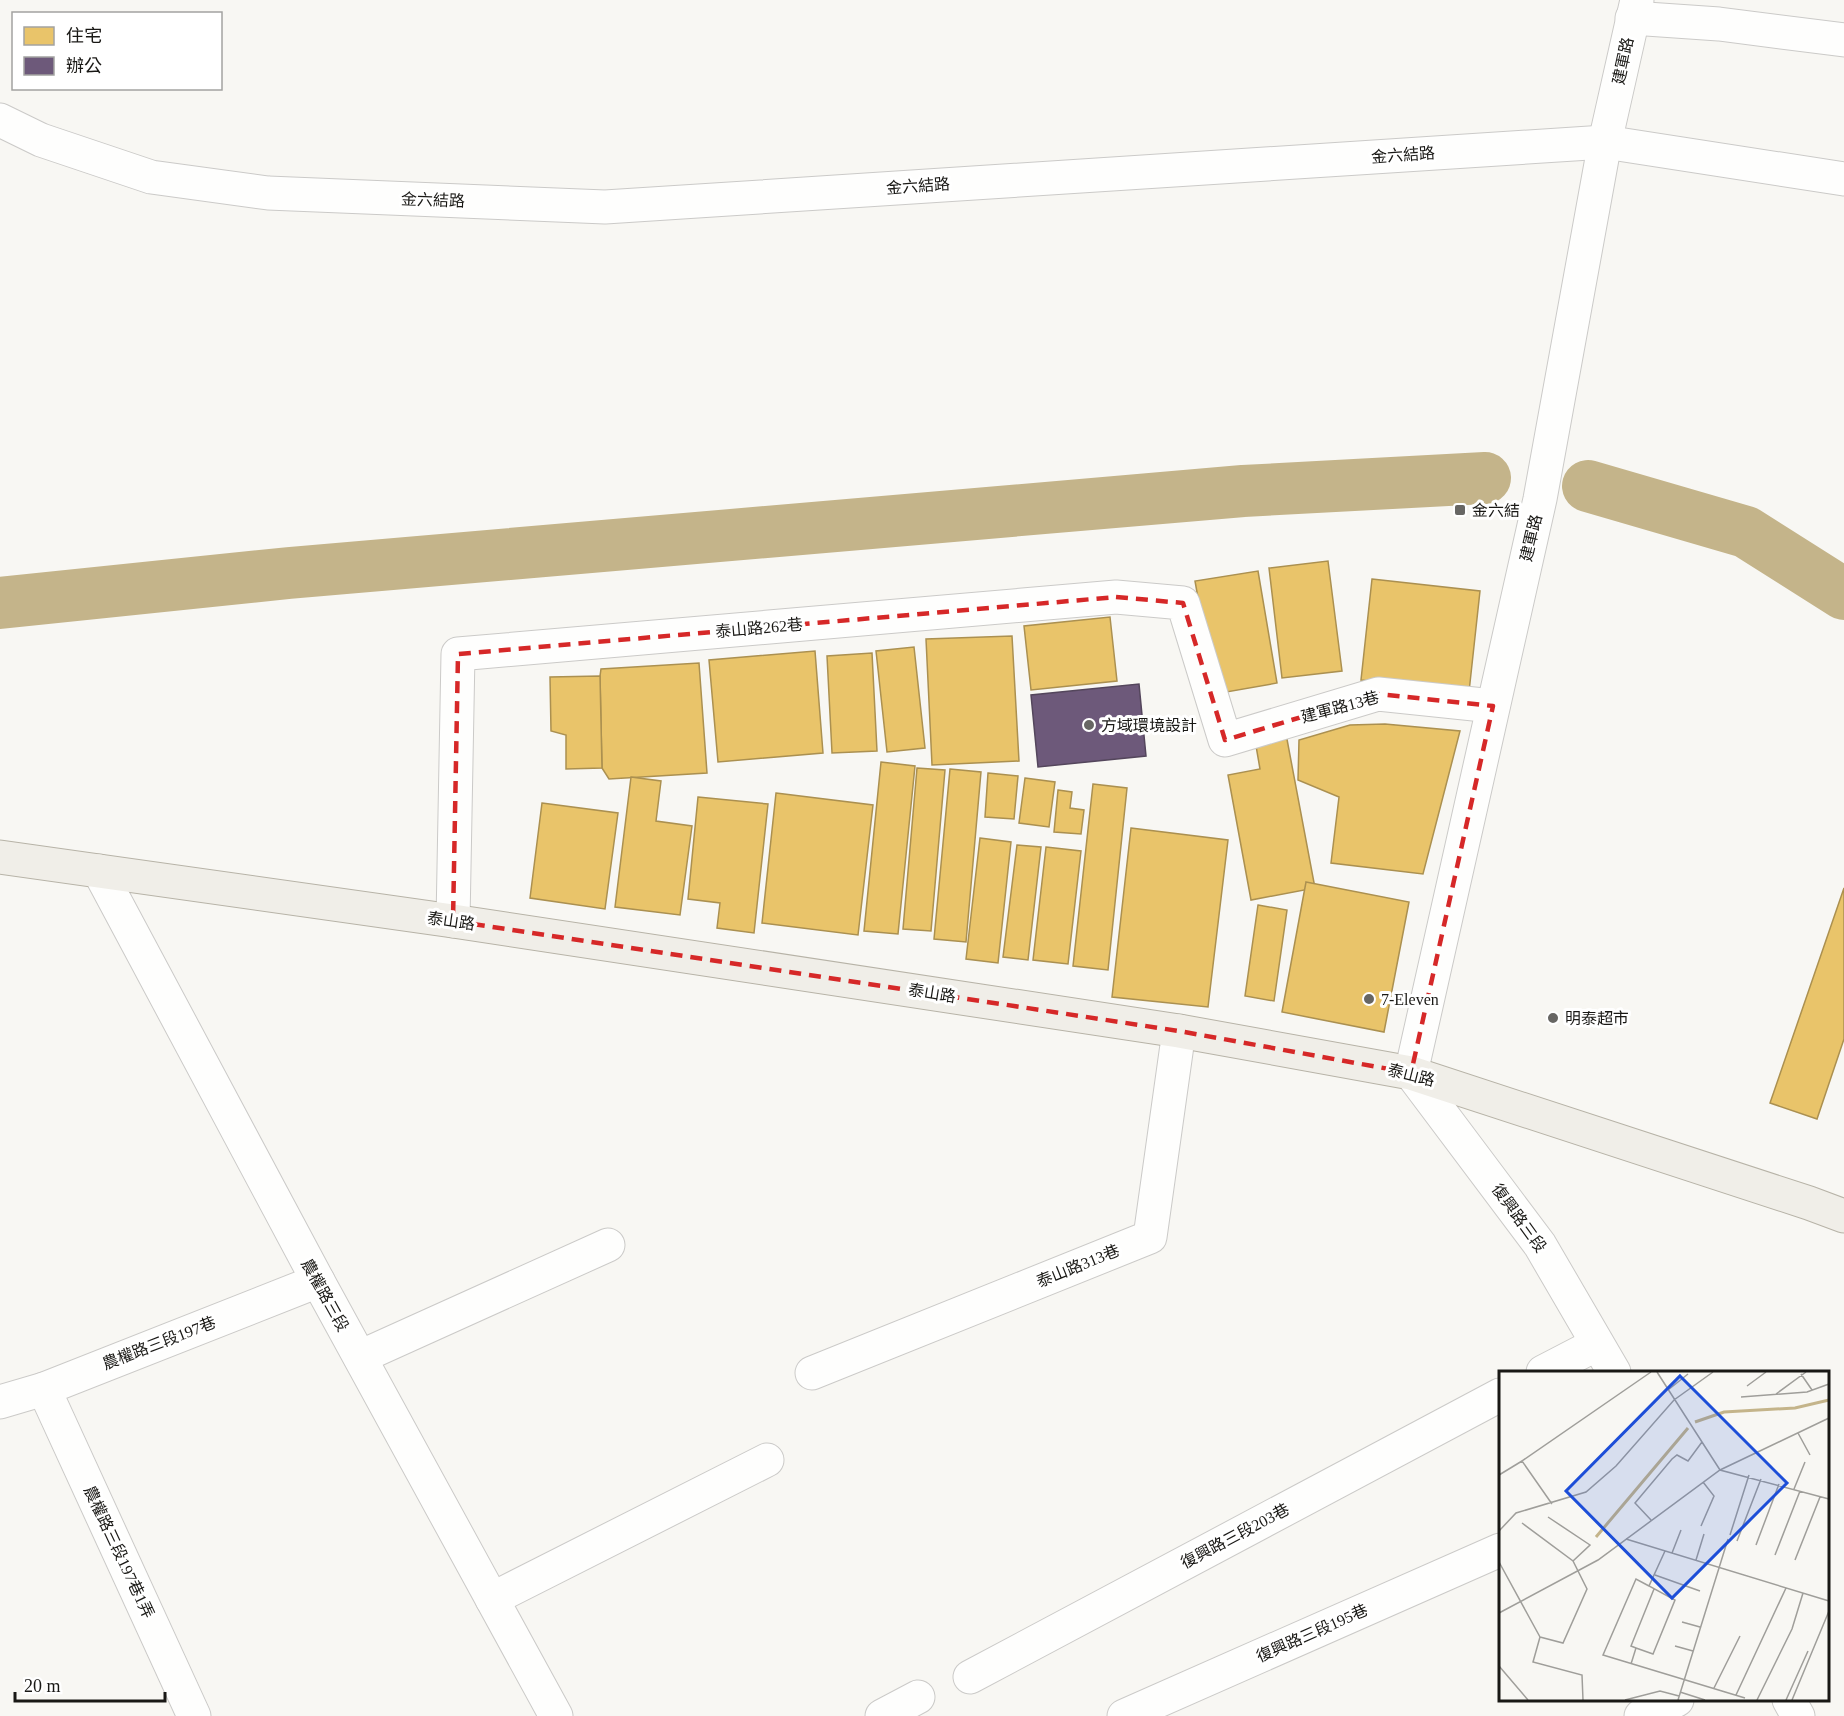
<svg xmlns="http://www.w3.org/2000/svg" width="1844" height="1716" font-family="'Times New Roman','Noto Sans TC',serif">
  <rect width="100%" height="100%" fill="#f8f7f3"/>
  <g fill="#e9c46a" stroke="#ab9050" stroke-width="1.5">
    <path d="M1328 561 1342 671 1282 678 1269 568Z"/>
    <path d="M1258 571 1277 683 1215 694 1195 581Z"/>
    <path d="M1372 579 1480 591 1469 692 1361 680Z"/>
    <path d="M1110 617 1117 681 1031 690 1024 626Z"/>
    <path d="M1012 636 1019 761 932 765 926 639Z"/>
    <path d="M914 647 925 748 887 752 876 651Z"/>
    <path d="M815 651 823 753 718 762 709 660Z"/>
    <path d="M872 653 877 751 832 753 827 656Z"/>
    <path d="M699 663 707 773 609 779 602 768 600 676 601 669Z"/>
    <path d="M600 676 602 768 566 769V735L551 731 550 677Z"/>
    <path d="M1385 724 1460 731 1423 874 1331 863 1339 797 1298 780 1299 740 1350 725Z"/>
    <path d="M1286 734 1315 888 1251 900 1228 775 1260 769 1255 740Z"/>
    <path d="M881 762 915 766 898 934 864 931Z"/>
    <path d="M917 768 945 770 931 931 903 929Z"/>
    <path d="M950 769 981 772 966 942 934 939Z"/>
    <path d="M988 773 1018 776 1014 819 985 817Z"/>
    <path d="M631 777 661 781 656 821 692 826 680 915 615 907Z"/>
    <path d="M1025 778 1055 782 1049 827 1019 823Z"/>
    <path d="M1093 784 1127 788 1108 970 1073 966Z"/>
    <path d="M1058 790 1072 792 1070 808 1084 810 1081 834 1054 832Z"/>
    <path d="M776 793 873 805 858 935 762 923Z"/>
    <path d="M698 797 768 804 754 933 717 928 720 903 688 899Z"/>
    <path d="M542 803 618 813 605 909 530 898Z"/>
    <path d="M1131 828 1228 840 1208 1007 1112 997Z"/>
    <path d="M980 838 1011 842 998 963 966 959Z"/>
    <path d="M1017 845 1041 847 1028 960 1003 957Z"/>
    <path d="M1046 847 1081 851 1068 964 1033 960Z"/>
    <path d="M1306 882 1409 902 1384 1032 1282 1012Z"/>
    <path d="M1844 888V1039L1817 1119 1770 1103Z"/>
    <path d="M1258 905 1287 910 1274 1001 1245 996Z"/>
  </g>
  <path fill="#6d597a" stroke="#54465c" stroke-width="1.5" d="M1139 684 1146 756 1038 767 1031 695Z"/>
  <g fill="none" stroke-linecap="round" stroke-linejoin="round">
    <g stroke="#c4b48a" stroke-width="52">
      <path d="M1588 486 1746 532 1844 594"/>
      <path d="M0 603 289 573 1243 491 1485 478"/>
    </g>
    <g stroke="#cbcac8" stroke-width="35">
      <g id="minor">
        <path d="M1632 18 1719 24 1844 40"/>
        <path d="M0 120 41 140 151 177 268 193 605 207 1605 142 1844 179"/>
        <path d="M99 871 318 1281 556 1716"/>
        <path d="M453 921 458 654 1116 597 1183 603 1225 740 1378 694 1493 706"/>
        <path d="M360 1357 608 1245"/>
        <path d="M1543 1372 1597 1344"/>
        <path d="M1614 1372 1540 1245 1411 1073 1540 499 1605 142 1637 0"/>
        <path d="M812 1373 1150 1237 1179 1031"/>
        <path d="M44 1389 194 1716"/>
        <path d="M0 1402 44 1389 318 1281"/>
        <path d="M492 1599 767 1460"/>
        <path d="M970 1677 1500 1395"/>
        <path d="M1789 1700 1798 1716"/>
        <path d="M882 1716 918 1697"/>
        <path d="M1124 1716 1500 1550"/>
        <path d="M1641 1716 1677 1700"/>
      </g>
    </g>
    <g stroke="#b7b3a7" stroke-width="35">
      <path id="major" d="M0 857 453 921 1179 1031 1411 1073 1809 1203 1844 1216"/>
    </g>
    <use href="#minor" stroke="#fefefd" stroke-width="33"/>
    <use href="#major" stroke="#f0eee8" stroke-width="33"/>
  </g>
  <path fill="none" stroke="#d62828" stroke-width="4.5" stroke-dasharray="12 8" stroke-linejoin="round" d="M1116 597 1183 603 1225 740 1378 694 1493 706 1411 1073 1179 1031 453 921 458 654Z"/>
  <g fill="#676663" stroke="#fff" stroke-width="2">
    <rect x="1454" y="504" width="12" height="12" rx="3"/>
    <circle cx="1089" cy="725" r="6"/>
    <circle cx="1369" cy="999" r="6"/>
    <circle cx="1553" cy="1018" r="6"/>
  </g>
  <g text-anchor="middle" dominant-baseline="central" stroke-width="6" stroke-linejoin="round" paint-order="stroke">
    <g font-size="16" fill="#191815" stroke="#fff">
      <text transform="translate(1623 61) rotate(-78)">建軍路</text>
      <text transform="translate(1403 155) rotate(-4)">金六結路</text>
      <text transform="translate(918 186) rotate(-4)">金六結路</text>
      <text transform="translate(433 200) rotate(2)">金六結路</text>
      <text transform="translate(1531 538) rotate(-77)">建軍路</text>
      <text transform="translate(759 628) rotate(-5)">泰山路262巷</text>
      <text transform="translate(1340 707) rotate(-15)">建軍路13巷</text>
      <text transform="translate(451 921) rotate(8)">泰山路</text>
      <text transform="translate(932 993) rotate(9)">泰山路</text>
      <text transform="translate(1411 1075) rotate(14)">泰山路</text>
      <text transform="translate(1519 1218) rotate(54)">復興路三段</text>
      <text transform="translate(1078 1266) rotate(-22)">泰山路313巷</text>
      <text transform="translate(325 1295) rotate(61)">農權路三段</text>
      <text transform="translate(159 1343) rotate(-21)">農權路三段197巷</text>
      <text transform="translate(1235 1536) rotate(-28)">復興路三段203巷</text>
      <text transform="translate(119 1552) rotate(65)">農權路三段197巷1弄</text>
      <text transform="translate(1312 1633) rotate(-24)">復興路三段195巷</text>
    </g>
    <g font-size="16" fill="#191815" stroke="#fff" text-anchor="start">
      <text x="1472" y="510">金六結</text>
      <text x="1101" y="725">方域環境設計</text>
      <text x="1381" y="999">7-Eleven</text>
      <text x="1565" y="1018">明泰超市</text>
    </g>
  </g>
  <g transform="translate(1499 1371)">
    <rect width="330" height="330" fill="#f8f7f3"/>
    <path fill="none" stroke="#c4b48a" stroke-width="3" d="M196 51 225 41 296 37 330 29M97 166 189 57"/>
    <path fill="none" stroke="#9f9e9a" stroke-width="1.5" d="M158 1 221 99 330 128M302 3 313 19M248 15 267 1M169 19 189 3M277 23 307 1M242 26 308 21 330 13M299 62 311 84M0 104 23 90M295 118 306 91M53 133 23 90 152 1M49 146 91 174 74 190M152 149 136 132 173 88 178 84 189 90 203 71M23 152 74 190 88 218 64 272 41 266M202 155 215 125 204 111M0 160 17 142 87 121 117 95 175 29 214 1M231 164 250 104M127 168 330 230M238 170 262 108M257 174 280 113M173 182 182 159M276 184 301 120M197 189 205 163M296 189 321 126M0 191 41 266M156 204 201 220M150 215 137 208 104 284 246 327M0 242 99 189 221 99 330 47M183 251 201 256M41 266 34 291 83 304 84 329M176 275 194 280M137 277 154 283 176 229 150 215 166 180M132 293 137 277 132 275 155 218M0 295 29 329M215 317 241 265M181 321 206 329M237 324 287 217M126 329 161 320 180 325M179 329 229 168M258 329 293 258 304 222M287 329 309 280M293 329 330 240"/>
    <path fill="#1d4ed8" fill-opacity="0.15" stroke="#1d4ed8" stroke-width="3" d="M181 5 288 112 173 227 67 120Z"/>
    <rect width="330" height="330" fill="none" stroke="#191815" stroke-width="3"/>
  </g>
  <rect x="12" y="12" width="210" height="78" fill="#ffffff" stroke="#a3a3a1" stroke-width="1.5"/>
  <rect x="24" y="27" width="30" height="18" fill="#e9c46a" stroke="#a3a3a1" stroke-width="1.5"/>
  <text x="66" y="42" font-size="18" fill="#191815">住宅</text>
  <rect x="24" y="57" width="30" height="18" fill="#6d597a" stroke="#a3a3a1" stroke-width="1.5"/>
  <text x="66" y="72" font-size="18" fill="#191815">辦公</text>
  <path d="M15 1692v9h150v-9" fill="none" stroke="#191815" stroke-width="3"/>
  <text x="24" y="1692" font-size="18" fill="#191815" stroke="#ffffff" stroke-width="4.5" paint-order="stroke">20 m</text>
</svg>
